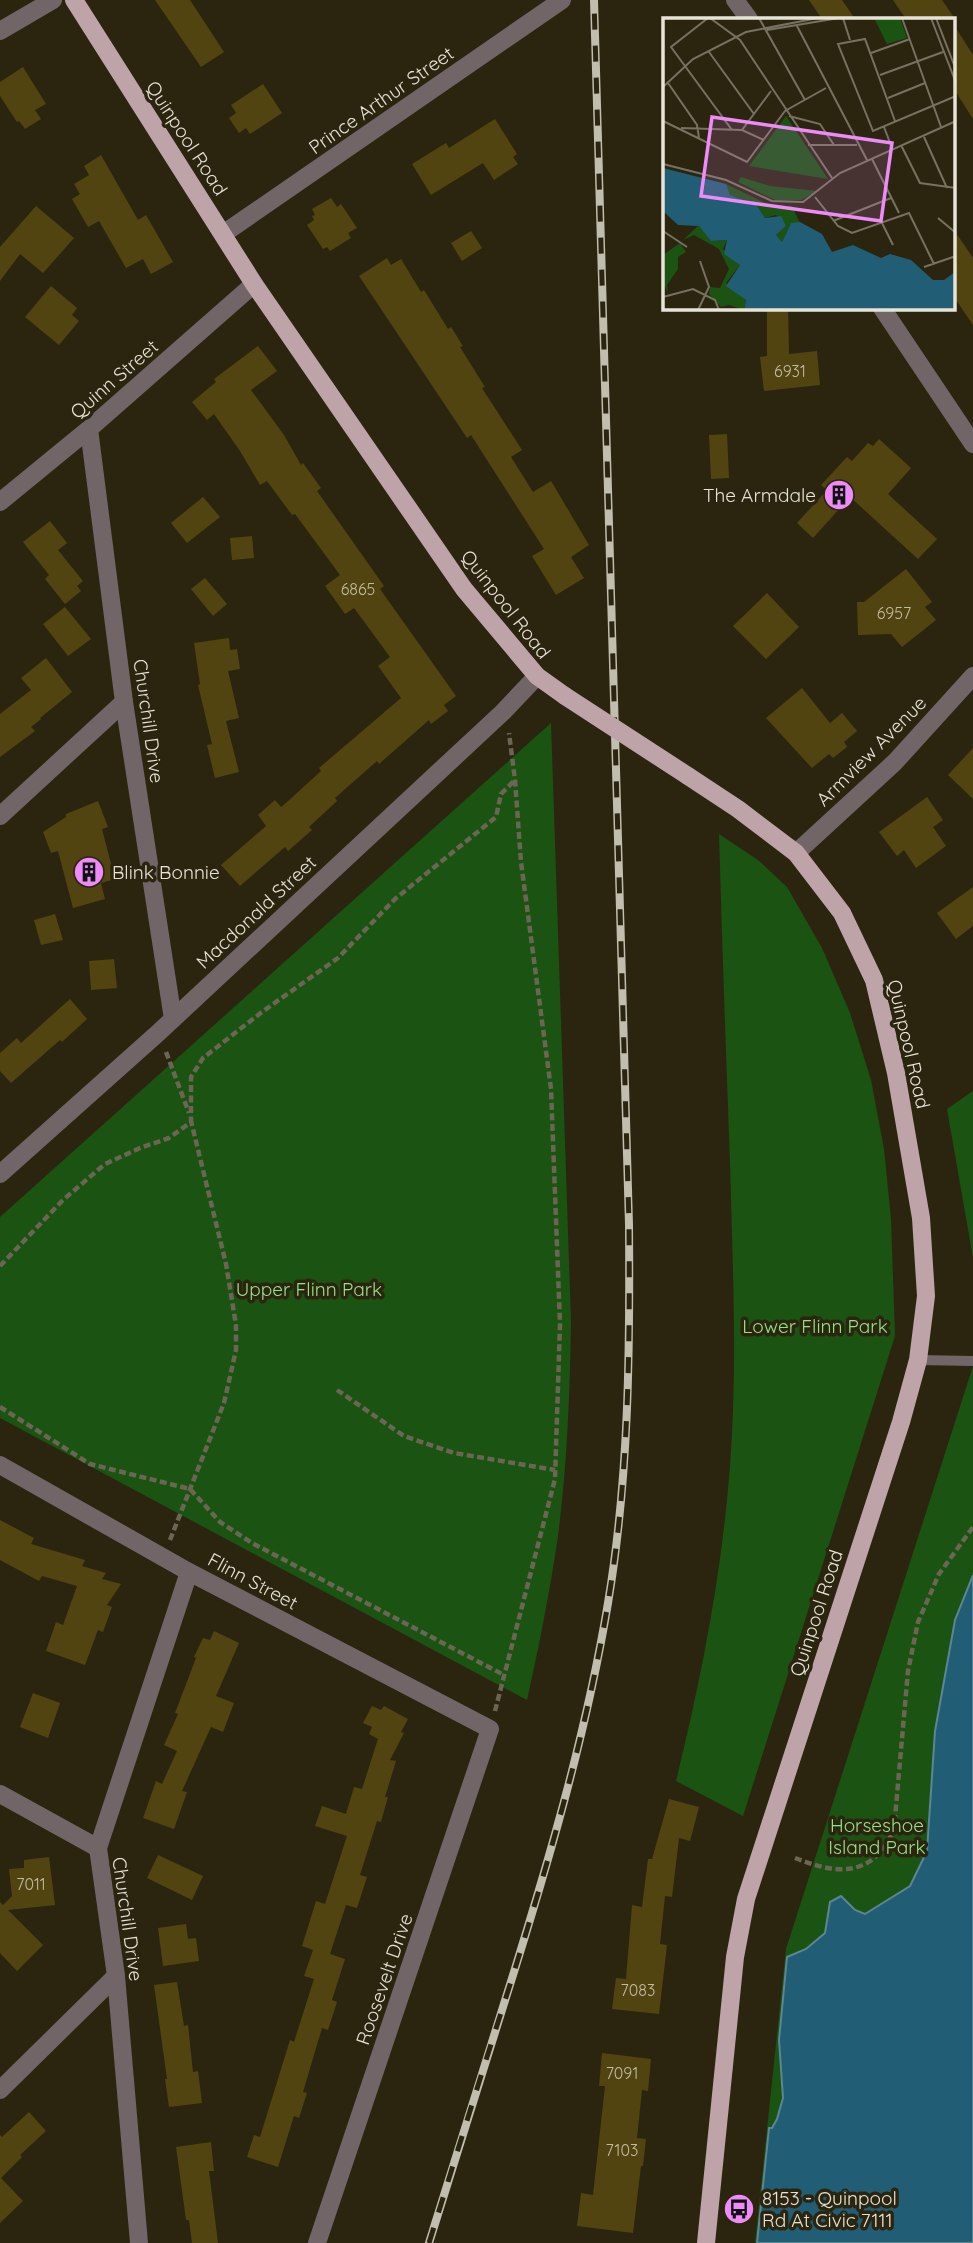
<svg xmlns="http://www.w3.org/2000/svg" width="973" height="2243" font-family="Quicksand,sans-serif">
  <rect width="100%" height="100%" fill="#2b2510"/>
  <g fill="#1b5312">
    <path d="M551 723 571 1322C570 1393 567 1465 558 1536 550 1591 539 1646 527 1700L0 1418V1217Z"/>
    <path d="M719 834 758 860 787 887 822 948 850 1013 871 1080 884 1149 891 1219 895 1336 743 1816 676 1781C706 1659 729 1536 733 1410 736 1328 732 1245 730 1162 726 1053 722 943 719 834Z"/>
    <path d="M973 1091V1258L947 1109Z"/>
    <path d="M973 1366V1575L955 1620 935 1731 927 1851 910 1886 864 1914 855 1910 841 1896 825 1933 806 1949 787 1957 779 2040 783 2098 778 2118 772 2128 769 2129 757 2243H755L786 1949Z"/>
  </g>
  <path fill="#215d74" stroke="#5c8692" stroke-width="2" d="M973 1575V2243H757L769 2128H772L777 2119 783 2098 779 2040 787 1957 806 1949 825 1933 830 1902 841 1896 855 1910 865 1914 910 1886 927 1851 935 1731 955 1620Z"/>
  <g fill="#514410">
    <path d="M155 0H190L224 52 201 67Z"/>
    <path d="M809 0H842L855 19H822Z"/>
    <path d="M893 0H942L955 19H906Z"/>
    <path d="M954 25 973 55V119L954 89Z"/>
    <path d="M23 67 46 104 35 110 41 119 25 129 19 121 17 122 0 96V82Z"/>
    <path d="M263 84 282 113 250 134 246 128 239 133 229 118 236 113 231 105Z"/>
    <path d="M495 119 517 154 513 157 518 164 494 180 483 163 431 195 412 164 446 143 449 148Z"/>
    <path d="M101 155 138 220 146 215 173 262 151 274 143 259 126 268 99 221 88 227 72 199 80 194 74 184 89 175 84 166Z"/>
    <path d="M331 198 337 207 341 204 357 228 348 233 351 238 330 251 327 247 323 249 307 225 314 220 312 216 315 215 312 209Z"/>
    <path d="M36 206 74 238 43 273 20 254 0 281V247Z"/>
    <path d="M954 230 973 258V325L954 297Z"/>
    <path d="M471 231 482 248 462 261 451 243Z"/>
    <path d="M387 258 391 265 401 259 421 292 424 290 448 329 451 327 463 346 460 347 485 387 482 388 522 450 511 457 533 492 551 481 589 545 571 557 584 578 556 595 532 556 544 549 471 435 467 438 359 276Z"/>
    <path d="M51 286 77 308 72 315 79 321 59 345 25 317Z"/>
    <path d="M767 308H788L789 354 817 351 820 385 764 391 760 357 767 356Z"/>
    <path d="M258 346 277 371 251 390 284 435 301 465 303 463 321 488 317 491 384 586 380 589 456 696 444 705 448 711 431 724 429 720 379 764 377 761 335 798 337 801 309 827 312 830 288 851 285 847 240 886 221 865 266 826 258 815 275 800 281 807 287 802 321 771 319 768 401 698 378 666 390 657 354 608 345 614 325 586 340 575 295 514 292 515 267 481 260 485 240 451 214 414 207 420 192 402 216 382 214 379Z"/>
    <path d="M727 434 729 478 711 479 709 435Z"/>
    <path d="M879 439 911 468 888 494 937 539 918 559 850 497 813 538 797 523 827 490 821 485 847 457 852 461 868 443 873 446Z"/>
    <path d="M203 497 220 517 187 543 171 523Z"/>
    <path d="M50 521 67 543 58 550 83 581 77 586 81 591 65 604 45 579 49 575 23 542Z"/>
    <path d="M252 536 254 558 232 560 230 538Z"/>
    <path d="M906 569 932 602 925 607 936 620 902 647 891 634 858 635 857 602H864Z"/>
    <path d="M205 578 227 604 213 616 191 589Z"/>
    <path d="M767 593 799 627 766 659 733 626Z"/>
    <path d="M65 607 91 639 68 656 43 624Z"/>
    <path d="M229 638 230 650 237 649 240 669 228 671 239 718 226 721 239 772 215 778 207 745 212 744 198 685 200 684 194 643Z"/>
    <path d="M46 658 72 692 40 718 41 719 31 727 35 731 0 757V714L31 690 21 678Z"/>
    <path d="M802 688 830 723 842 713 857 731 844 742 847 747 833 758 829 754 812 768 766 718Z"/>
    <path d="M973 748V799L948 775Z"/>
    <path d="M927 797 943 820 933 827 946 846 916 868 904 850 897 856 879 832Z"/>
    <path d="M98 801 108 827 102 829 115 879 101 883 105 899 73 908 58 851 51 853 43 832 66 817V814Z"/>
    <path d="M973 887V926L956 939 937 913Z"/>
    <path d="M55 914 63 940 41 945 34 920Z"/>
    <path d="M114 959 117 988 91 990 89 961Z"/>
    <path d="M70 999 87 1019 62 1042 60 1040 11 1083 0 1071V1053L17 1038 21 1043Z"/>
    <path d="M0 1520 34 1538 31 1544 85 1560 82 1566 106 1573 102 1579 121 1584 107 1605 112 1607 103 1632 98 1630 85 1665 46 1651 56 1622 63 1625 77 1586 42 1576 39 1581 0 1560Z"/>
    <path d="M214 1631 239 1643 216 1696 234 1703 223 1732 211 1727 182 1791 187 1792 174 1829 143 1818 156 1781 162 1784 177 1751 164 1745 178 1714 175 1713 196 1658 194 1657 203 1638 210 1640Z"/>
    <path d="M33 1693 60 1703 48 1738 20 1727Z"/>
    <path d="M372 1706 381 1710 384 1706 408 1719 401 1732 404 1733 390 1760 396 1761 385 1797H388L381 1822 377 1821 360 1875 367 1877 357 1908 346 1905 330 1954 345 1959 332 2000 337 2002 328 2030 322 2028 303 2092 307 2093 299 2118 294 2116 278 2167 247 2157 254 2135 260 2137 290 2040 294 2042 314 1979 304 1976 313 1950 302 1946 316 1901 325 1904 347 1836 315 1826 322 1806 346 1814 354 1787 362 1789 378 1739 369 1734 372 1727 363 1723Z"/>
    <path d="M669 1799 699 1807 690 1841 679 1838 672 1897 665 1896 660 1944 667 1945 659 2014 612 2009 616 1978 626 1979 632 1905 642 1907 648 1859H652Z"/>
    <path d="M158 1855 203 1876 192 1900 147 1878Z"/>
    <path d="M49 1857 55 1905 8 1910 43 1945 17 1971 0 1953V1902L3 1905 12 1896 9 1869 24 1868V1860Z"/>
    <path d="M186 1924 188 1939 196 1938 199 1961 163 1966 158 1928Z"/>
    <path d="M177 1982 184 2026 188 2025 193 2072 198 2071 202 2103 169 2107 165 2079H167L154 1985Z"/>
    <path d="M602 2053 651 2059 648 2091 642 2090 637 2138 646 2139 643 2166H641L633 2233 577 2226 581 2193 593 2195 605 2086H599Z"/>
    <path d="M29 2112 46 2131 20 2155 22 2157 1 2178 23 2201 0 2223V2135L2 2137Z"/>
    <path d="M211 2142 214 2171H209L218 2243H192L189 2220H186L176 2147Z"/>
  </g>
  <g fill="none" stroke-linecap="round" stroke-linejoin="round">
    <g stroke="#6b6654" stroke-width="4.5" stroke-dasharray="7 3.5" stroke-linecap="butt">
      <path d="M166 1052 189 1113"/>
      <path d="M0 1266 63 1200 105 1164 140 1148 169 1138 191 1122V1077L203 1058 262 1012 338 958 395 899 496 817 501 794 515 780"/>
      <path d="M337 1390 404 1436 454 1453 555 1470"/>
      <path d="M0 1407 90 1464 190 1489 220 1522 252 1543 504 1675"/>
      <path d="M170 1540 224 1403 236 1350V1325L226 1264 191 1121"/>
      <path d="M495 1711 555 1479 560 1324 551 1089 521 862 515 780 509 733"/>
      <path d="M795 1858C826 1870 859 1879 883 1849 888 1843 891 1835 894 1829L908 1671 918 1622 939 1574 973 1527"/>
    </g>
    <path stroke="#716567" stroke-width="10" d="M918 1360 973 1361"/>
    <g stroke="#716567" stroke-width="18">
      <path d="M735 0 749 19"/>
      <path d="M0 31 53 0"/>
      <path d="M223 234 562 0"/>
      <path d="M882 308 973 444"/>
      <path d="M89 429 124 702 173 1019"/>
      <path d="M0 502 89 429 254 284"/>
      <path d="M0 816 124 702"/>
      <path d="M0 1465 189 1572 490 1729 317 2243"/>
      <path d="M0 1794 98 1848"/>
      <path d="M0 2090 116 1976"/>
      <path d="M139 2243 116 1976 98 1848 189 1572"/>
    </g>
    <g stroke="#716567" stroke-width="18">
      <path d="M796 853 895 762 973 676"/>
      <path d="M0 1174 158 1033 503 712 537 676"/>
    </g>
    <g stroke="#bea4a8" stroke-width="18">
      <path d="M74 0 254 284 464 589 537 676 565 696"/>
      <path d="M688 776 738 809 796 853 842 913 874 980 896 1073 921 1218 926 1296 918 1360 901 1422 746 1899 735 1957 706 2243"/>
    </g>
    <g stroke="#c1bdaf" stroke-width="8">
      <path id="rail" d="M429 2243C455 2159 481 2075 508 1991 548 1864 586 1735 608 1603 629 1477 630 1351 629 1224L594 0"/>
    </g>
    <use href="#rail" stroke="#2b2510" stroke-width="5" stroke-dasharray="16" stroke-linecap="butt"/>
    <path stroke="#bea4a8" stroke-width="18" d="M565 696 688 776"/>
  </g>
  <defs>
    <g id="building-disc" transform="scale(1.575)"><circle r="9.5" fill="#ee8bf8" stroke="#2b2510"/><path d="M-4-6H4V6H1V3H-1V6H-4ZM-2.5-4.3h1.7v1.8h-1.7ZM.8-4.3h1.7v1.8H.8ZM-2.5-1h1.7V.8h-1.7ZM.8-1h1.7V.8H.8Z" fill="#111"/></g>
    <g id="bus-disc" transform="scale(1.575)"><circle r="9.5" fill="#ee8bf8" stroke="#2b2510"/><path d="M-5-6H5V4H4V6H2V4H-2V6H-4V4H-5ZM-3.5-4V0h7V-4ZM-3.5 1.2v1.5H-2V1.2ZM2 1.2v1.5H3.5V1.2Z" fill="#111"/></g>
  </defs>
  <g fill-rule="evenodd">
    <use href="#building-disc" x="839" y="495"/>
    <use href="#building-disc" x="89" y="872"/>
    <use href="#bus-disc" x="739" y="2209"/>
  </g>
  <g text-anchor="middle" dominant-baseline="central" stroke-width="7" stroke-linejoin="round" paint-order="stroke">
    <g font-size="16" fill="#c2bca5">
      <text x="790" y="371">6931</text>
      <text x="358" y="589">6865</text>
      <text x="894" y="613">6957</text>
      <text x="31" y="1884">7011</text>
      <text x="638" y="1990">7083</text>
      <text x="622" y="2073">7091</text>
      <text x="622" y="2150">7103</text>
    </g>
    <g font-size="19" fill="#e7e4d7" stroke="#2b2510">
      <text transform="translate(381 100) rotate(-35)">Prince Arthur Street</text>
      <text transform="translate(187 138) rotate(57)">Quinpool Road</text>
      <text transform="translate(114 379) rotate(-41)">Quinn Street</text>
      <text transform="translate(506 604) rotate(52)">Quinpool Road</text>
      <text transform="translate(149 721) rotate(82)">Churchill Drive</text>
      <text transform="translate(871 751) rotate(-45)">Armview Avenue</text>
      <text transform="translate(256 912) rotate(-43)">Macdonald Street</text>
      <text transform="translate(909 1044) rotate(77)">Quinpool Road</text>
      <text transform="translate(253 1581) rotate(28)">Flinn Street</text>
      <text transform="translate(816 1613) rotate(-72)">Quinpool Road</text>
      <text transform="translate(128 1919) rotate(82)">Churchill Drive</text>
      <text transform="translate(384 1979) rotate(-71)">Roosevelt Drive</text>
    </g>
    <g font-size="19" fill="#e7e4d7" stroke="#2b2510" text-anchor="start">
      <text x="816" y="495" text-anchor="end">The Armdale</text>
      <text x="112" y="872">Blink Bonnie</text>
      <text x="762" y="2198">8153 - Quinpool<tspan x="762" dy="22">Rd At Civic 7111</tspan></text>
    </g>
    <g font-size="19" fill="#93e487" stroke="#2b2510">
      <text x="309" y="1289">Upper Flinn Park</text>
      <text x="815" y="1326">Lower Flinn Park</text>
      <text x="877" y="1825">Horseshoe<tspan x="877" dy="22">Island Park</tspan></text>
    </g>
  </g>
  <g transform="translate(663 18)">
    <rect width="292" height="292" fill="#2b2510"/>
    <path d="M211 0H237L244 20 224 26ZM123 98 165 161 86 148ZM0 150 63 166 111 189 129 188 138 207H127L119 224 113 217 123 208 113 197 102 200 93 186 67 177 62 166ZM78 159 107 168 154 173 138 182H112L75 164ZM36 207 48 223 64 222 60 231 77 247 63 265 83 282 81 292 66 287 58 289 46 276 47 269 57 270 66 251 56 231 31 217 20 222ZM17 225 23 234 15 239V251L4 267 5 275 0 264V237Z" fill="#1b5312"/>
    <path d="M0 150 63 166 67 177 93 186 102 200 118 198 123 208 113 217 119 224 128 205 137 204 159 216 169 234 190 227 218 240 227 236 248 242 270 262H281L292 254V292H81L83 282 63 268 77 247 61 236 64 222 48 223 36 208 15 207 0 193Z" fill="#215d74"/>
    <path fill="none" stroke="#767160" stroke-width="2" d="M45 0 8 29 69 112M47 0 77 22 169 160M96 0 142 82M180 0 187 22M239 0 278 109M268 0 293 65M273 0 293 52M134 8 204 142M104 12 176 0M46 34 91 96M208 35 247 21M217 57 280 34M5 65 34 107 36 120M0 69 30 41 83 14 155 0M225 80 262 65M126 98 157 106 171 127M0 103 84 144 122 93 163 70M232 103 202 21 175 26 210 113 293 78M221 109 229 130M18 110 79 112 101 122M79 112 108 73M261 119 284 170M145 127H194M238 127 257 165 293 170M209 141 236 195M0 146 63 162 109 183 140 184 177 155 293 103M152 179 175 208 189 215 246 195 271 246M275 200 293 215M170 203 228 180M219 205 230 227M0 213 24 229M261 249 293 238M0 279 30 271 52 282 56 292M35 292 46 269 37 243"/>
    <path fill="#ee8bf8" fill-opacity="0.15" stroke="#ee8bf8" stroke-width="3.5" d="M49 99 229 125 218 203 38 178Z"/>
    <rect width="292" height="292" fill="none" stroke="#e7e4d7" stroke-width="3.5"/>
  </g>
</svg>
